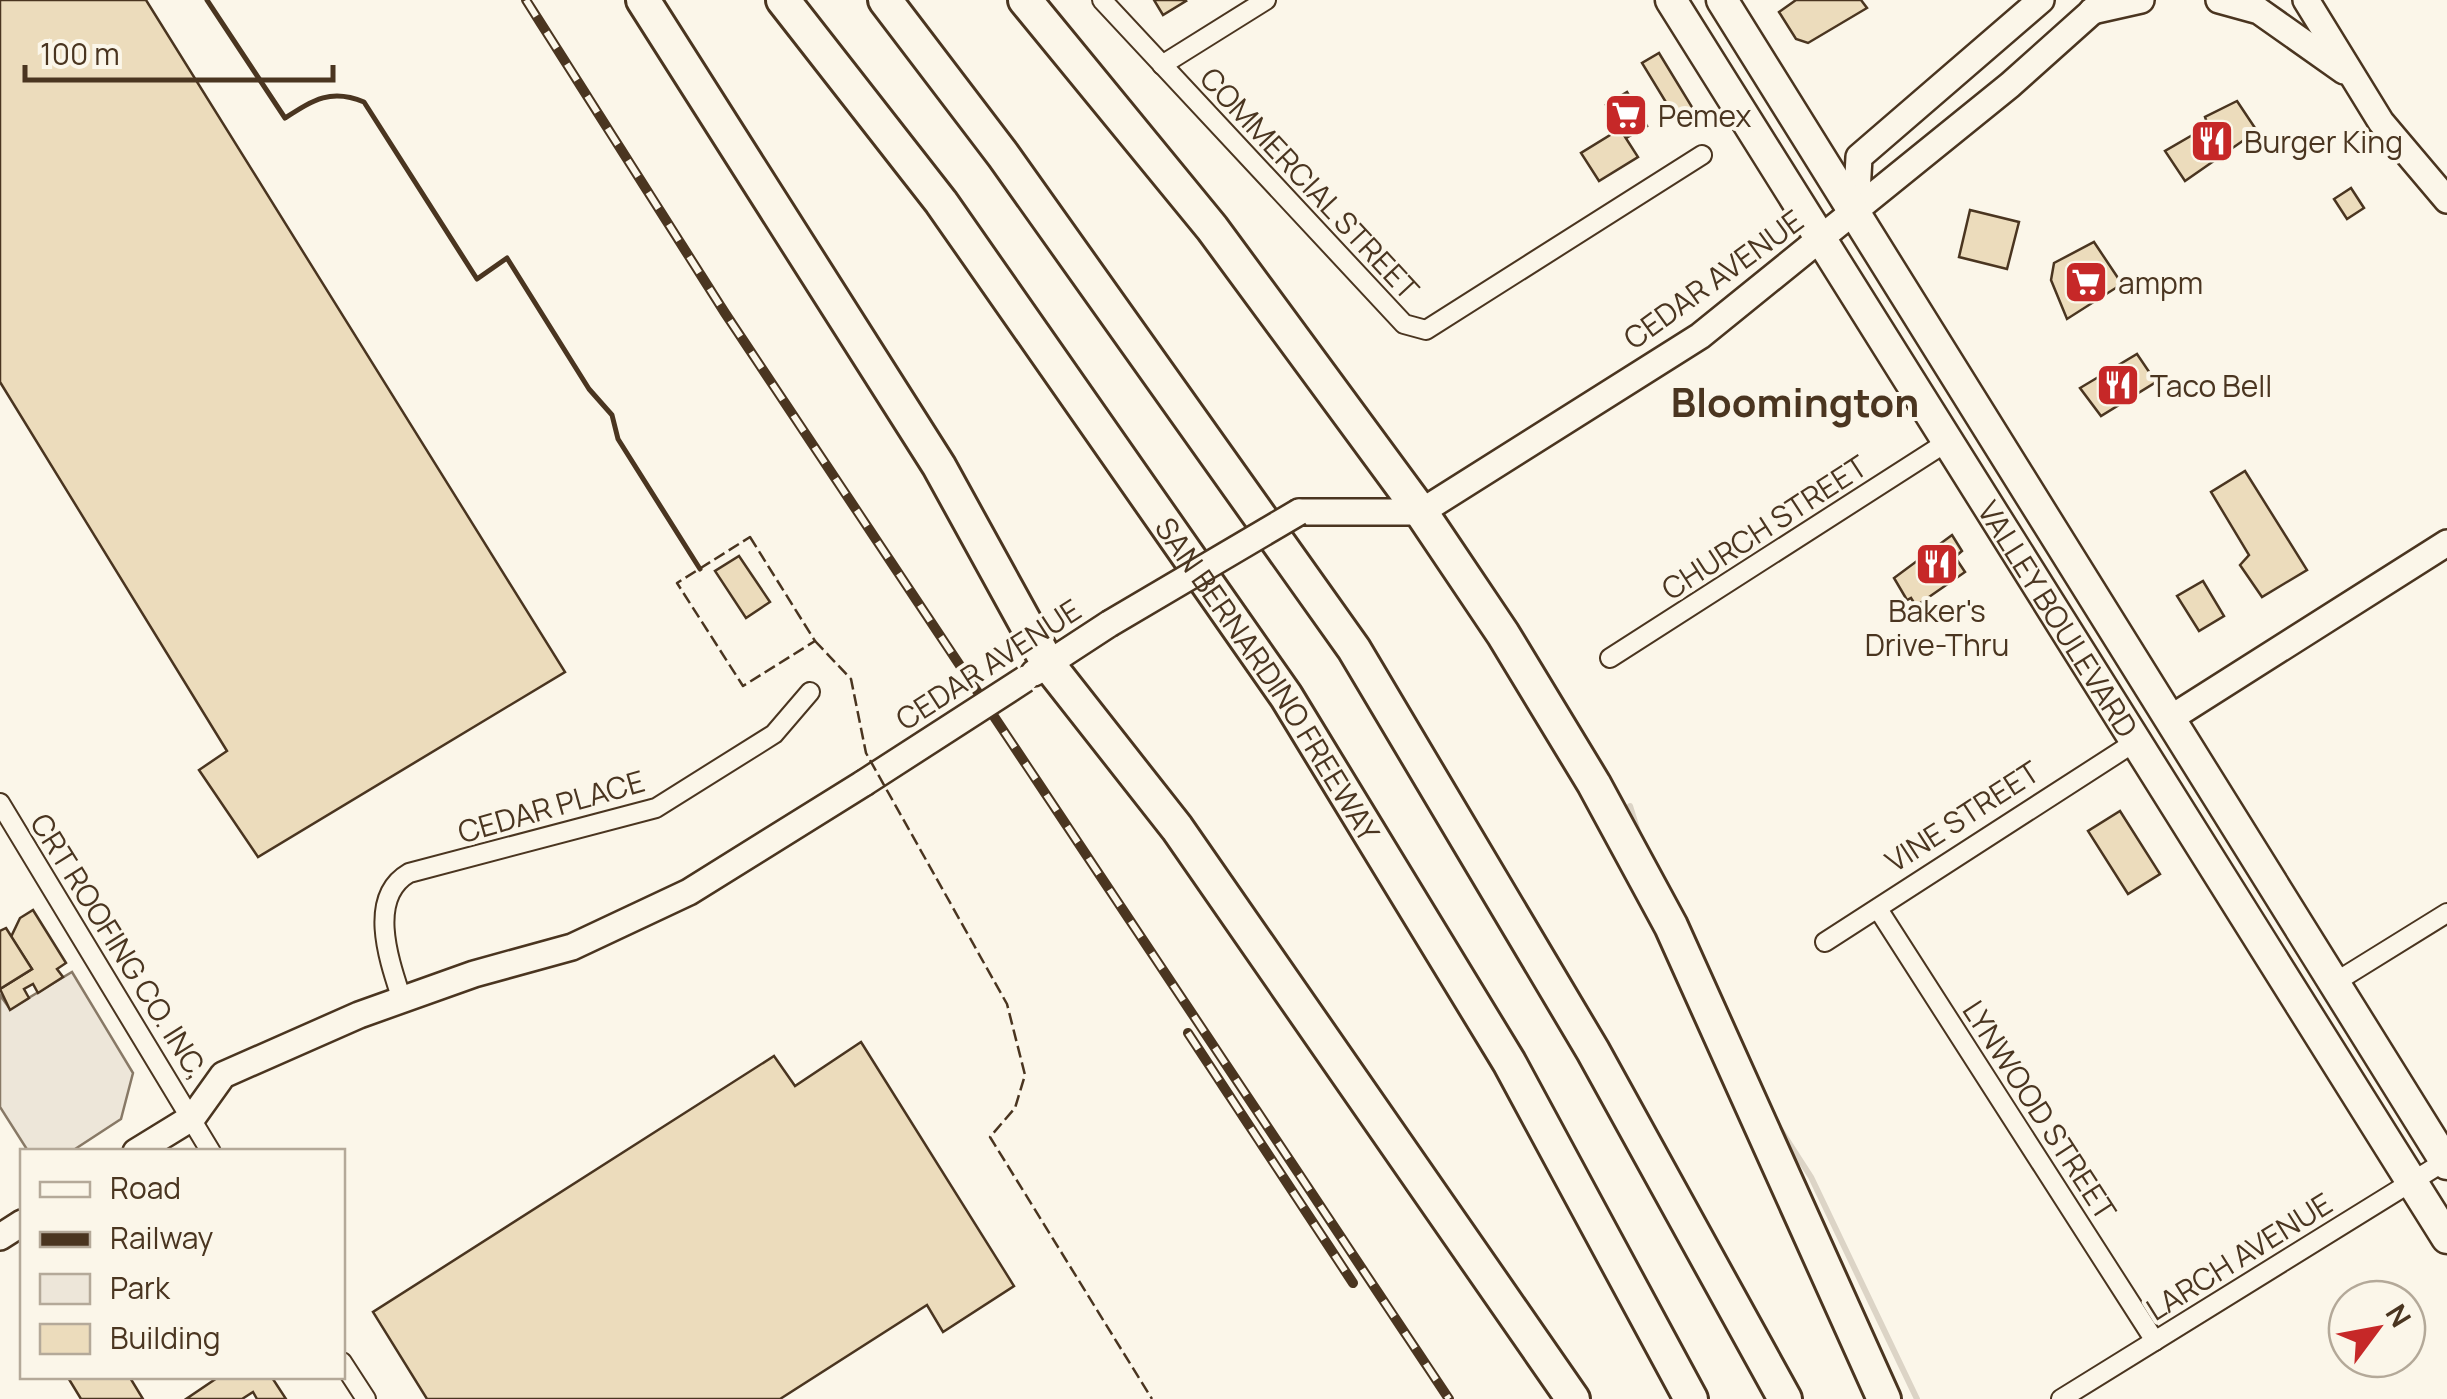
<svg xmlns="http://www.w3.org/2000/svg" width="2447" height="1399" font-family="Manrope,sans-serif">
  <rect width="100%" height="100%" fill="#fbf6e9"/>
  <path fill="#ede6d9" stroke="#887966" stroke-width="2.5" d="M72 972 133 1073 121 1119 72 1151H28L0 1107V995L10 1009Z"/>
  <g fill="none" stroke-linecap="round" stroke-linejoin="round">
    <g stroke="#dcd4c6" stroke-width="6">
      <path d="M1630 806 1640 838"/>
      <path d="M1773 1118 1811 1177 1917 1399"/>
    </g>
  </g>
  <g fill="#ecdcbc" stroke="#4a3520" stroke-width="2.5">
    <path d="M0 0H146L565 672 258 857 199 770 227 751 0 382Z"/>
    <path d="M1154 0H1185L1186 1 1163 15Z"/>
    <path d="M1796 0H1861L1867 8 1808 43 1796 39 1779 12Z"/>
    <path d="M1659 53 1695 112 1678 122 1642 63Z"/>
    <path d="M1627 92 1647 126 1626 138 1606 105Z"/>
    <path d="M2237 101 2257 131 2185 181 2165 151 2208 126 2205 117Z"/>
    <path d="M1620 129 1638 157 1599 181 1581 153Z"/>
    <path d="M2351 188 2364 208 2347 219 2334 199Z"/>
    <path d="M1970 210 2019 222 2007 269 1959 257Z"/>
    <path d="M2094 242 2122 284 2067 319 2051 280 2054 263Z"/>
    <path d="M2137 354 2156 382 2101 416 2080 388Z"/>
    <path d="M2245 471 2307 570 2262 597 2240 565 2249 555 2211 492Z"/>
    <path d="M1952 535 1962 551 1955 557 1965 572 1916 606 1911 598 1907 600 1894 578Z"/>
    <path d="M739 556 770 602 746 618 715 571Z"/>
    <path d="M2203 581 2224 616 2199 631 2177 596Z"/>
    <path d="M2120 811 2160 874 2128 894 2088 831Z"/>
    <path d="M33 910 66 963 57 969 63 977 38 993 33 984 24 989 29 998 10 1010 0 989 32 969 11 937 20 918Z"/>
    <path d="M6 928 32 969 0 989V931Z"/>
    <path d="M861 1042 1014 1286 943 1332 927 1305 780 1399H427L373 1312 774 1056 795 1086Z"/>
    <path d="M67 1376H129L143 1399H81Z"/>
    <path d="M220 1376H271L286 1399H257L253 1392 242 1399H186Z"/>
  </g>
  <g fill="none" stroke-linecap="round" stroke-linejoin="round">
    <g stroke="#4a3520" stroke-width="22">
      <g id="street">
        <path d="M1102 0 1404 324 1426 330 1702 155"/>
        <path d="M1162 65 1266 0"/>
        <path d="M1610 658 1947 442"/>
        <path d="M0 803 211 1152"/>
        <path d="M1878 909 2155 1341"/>
        <path d="M1825 942 2135 742"/>
        <path d="M2334 983 2447 913"/>
        <path d="M402 1000C390 963 366 898 409 873L656 808 774 734 810 692"/>
        <path d="M342 1362 366 1399"/>
        <path d="M2061 1399 2447 1160"/>
      </g>
    </g>
    <g stroke="#4a3520" stroke-width="30">
      <g id="secondary">
        <path d="M2219 0 2259 11 2344 71"/>
        <path d="M2306 0 2381 122 2447 200"/>
        <path d="M2092 11 2141 0"/>
        <path d="M1856 211 1859 157 2041 0"/>
        <path d="M1299 512H1421L1700 336 2010 85 2105 0"/>
        <path d="M1034 673 1109 624"/>
        <path d="M2171 718 2447 543"/>
        <path d="M136 1152 193 1117 223 1075 359 1015 474 974 572 947 689 892 864 783"/>
        <path d="M0 1237 22 1223"/>
      </g>
    </g>
    <g stroke="#4a3520" stroke-width="35">
      <g id="primary">
        <path id="s1" d="M1671 0 2447 1238"/>
        <path d="M1722 0 2447 1164"/>
      </g>
    </g>
    <g stroke="#4a3520" stroke-width="38">
      <g id="highway">
        <path d="M643 0 939 466 1048 664 1177 828 1573 1399"/>
        <path id="s2" d="M783 0 941 202 1286 696 1509 1062 1691 1399"/>
        <path d="M885 0 1003 155 1354 649 1593 1051 1785 1399"/>
        <path d="M1025 0 1212 228 1421 512 1503 634 1594 784 1671 926 1884 1399"/>
      </g>
    </g>
    <use href="#street" stroke="#fbf6e9" stroke-width="18"/>
    <use href="#secondary" stroke="#fbf6e9" stroke-width="25"/>
    <use href="#primary" stroke="#fbf6e9" stroke-width="30"/>
    <use href="#highway" stroke="#fbf6e9" stroke-width="32"/>
    <g stroke="#4a3520" stroke-width="10">
      <g id="rail">
        <path d="M526 0 725 313 1449 1399"/>
        <path d="M1188 1033 1353 1283"/>
      </g>
    </g>
    <use href="#rail" stroke="#fbf6e9" stroke-width="6" stroke-dasharray="19" stroke-linecap="butt"/>
    <g stroke="#4a3520" stroke-width="30" stroke-linecap="butt">
      <g id="secondary-bridge">
        <path d="M1109 624 1299 512"/>
        <path d="M864 783 1025 679"/>
      </g>
    </g>
    <use href="#secondary-bridge" stroke="#fbf6e9" stroke-width="25"/>
    <g stroke="#4a3520" stroke-width="2.5" stroke-dasharray="12 5" stroke-linecap="butt">
      <path d="M750 537 815 641 743 686 677 583Z"/>
      <path d="M815 641 851 679 866 753 1007 1004 1025 1075 1015 1108 990 1137 1152 1399"/>
    </g>
    <path stroke="#4a3520" stroke-width="5" d="M207 0 285 118C313 100 331 88 364 102L477 279 507 258 589 389 612 415 618 439 700 569"/>
  </g>
  <defs>
    <g id="supermarket-square" transform="scale(2.25)"><rect x="-9" y="-9" width="18" height="18" rx="4" fill="#c62828" stroke="#fbf6e9"/><path d="M-6-5.5h2.5l.6 2H6L4.5 2H-2.5L-4.4-4H-6ZM-1.5 3.2a1.3 1.3 0 1 0 .1 0ZM3 3.2a1.3 1.3 0 1 0 .1 0Z" fill="#fff"/></g>
    <g id="restaurant-square" transform="scale(2.25)"><rect x="-9" y="-9" width="18" height="18" rx="4" fill="#c62828" stroke="#fbf6e9"/><path d="M-5-6h1v4h1v-4h1v4h1v-4h1v5L-1.5 .5V6h-2V.5L-5-1ZM5-6V6H3V1.5H1.5Q1.5-4 5-6Z" fill="#fff"/></g>
  </defs>
  <g fill-rule="evenodd">
    <use href="#supermarket-square" x="1626" y="115"/>
    <use href="#restaurant-square" x="2212" y="141"/>
    <use href="#supermarket-square" x="2086" y="282"/>
    <use href="#restaurant-square" x="2118" y="385"/>
    <use href="#restaurant-square" x="1937" y="564"/>
  </g>
  <g text-anchor="middle" dominant-baseline="central" stroke-width="8" stroke-linejoin="round" paint-order="stroke">
    <g font-size="30" fill="#4a3520" stroke="#fbf6e9" text-anchor="start">
      <text x="1658" y="115">Pemex</text>
      <text x="2244" y="141">Burger King</text>
      <text x="2118" y="282">ampm</text>
      <text x="2150" y="385">Taco Bell</text>
      <text x="1937" y="610" text-anchor="middle">Baker's<tspan x="1937" dy="34">Drive-Thru</tspan></text>
    </g>
    <g font-size="30" fill="#4a3520" stroke="#fbf6e9">
      <text transform="translate(1310 183) rotate(47)">COMMERCIAL STREET</text>
      <text transform="translate(1713 279) rotate(-36)">CEDAR AVENUE</text>
      <text transform="translate(1764 527) rotate(-33)">CHURCH STREET</text>
      <text stroke="none"><textPath href="#s1" startOffset="730">VALLEY BOULEVARD</textPath></text>
      <text transform="translate(988 664) rotate(-33)">CEDAR AVENUE</text>
      <text stroke="none"><textPath href="#s2" startOffset="835">SAN BERNARDINO FREEWAY</textPath></text>
      <text transform="translate(551 806) rotate(-16)">CEDAR PLACE</text>
      <text transform="translate(1962 816) rotate(-33)">VINE STREET</text>
      <text transform="translate(120 946) rotate(58)">CRT ROOFING CO. INC,</text>
      <text transform="translate(2040 1110) rotate(57)">LYNWOOD STREET</text>
      <text transform="translate(2239 1256) rotate(-32)">LARCH AVENUE</text>
    </g>
    <g font-size="40" font-weight="bold" fill="#4a3520" stroke="#fbf6e9">
      <text x="1795" y="401">Bloomington</text>
    </g>
  </g>
  <rect x="20" y="1149" width="325" height="230" fill="#fbf6e9" stroke="#b4a999" stroke-width="2.5"/>
  <rect x="40" y="1182" width="50" height="15" fill="#fbf6e9" stroke="#b4a999" stroke-width="2.5"/>
  <text x="110" y="1199" font-size="30" fill="#4a3520">Road</text>
  <rect x="40" y="1232" width="50" height="15" fill="#4a3520" stroke="#b4a999" stroke-width="2.5"/>
  <text x="110" y="1249" font-size="30" fill="#4a3520">Railway</text>
  <rect x="40" y="1274" width="50" height="30" fill="#ede6d9" stroke="#b4a999" stroke-width="2.5"/>
  <text x="110" y="1299" font-size="30" fill="#4a3520">Park</text>
  <rect x="40" y="1324" width="50" height="30" fill="#ecdcbc" stroke="#b4a999" stroke-width="2.5"/>
  <text x="110" y="1349" font-size="30" fill="#4a3520">Building</text>
  <g transform="translate(2377 1329) rotate(58)"><circle r="48" fill="#fbf6e9" stroke="#b4a999" stroke-width="2.5"/>
  <path d="M0-8L18 38L0 25L-18 38Z" fill="#c62828"/>
  <text y="-15" font-size="28" font-weight="bold" text-anchor="middle" fill="#4a3520">N</text>
  </g>
  <path d="M25 65v15h308v-15" fill="none" stroke="#4a3520" stroke-width="5"/>
  <text x="40" y="65" font-size="30" fill="#4a3520" stroke="#fbf6e9" stroke-width="8" paint-order="stroke">100 m</text>
</svg>
